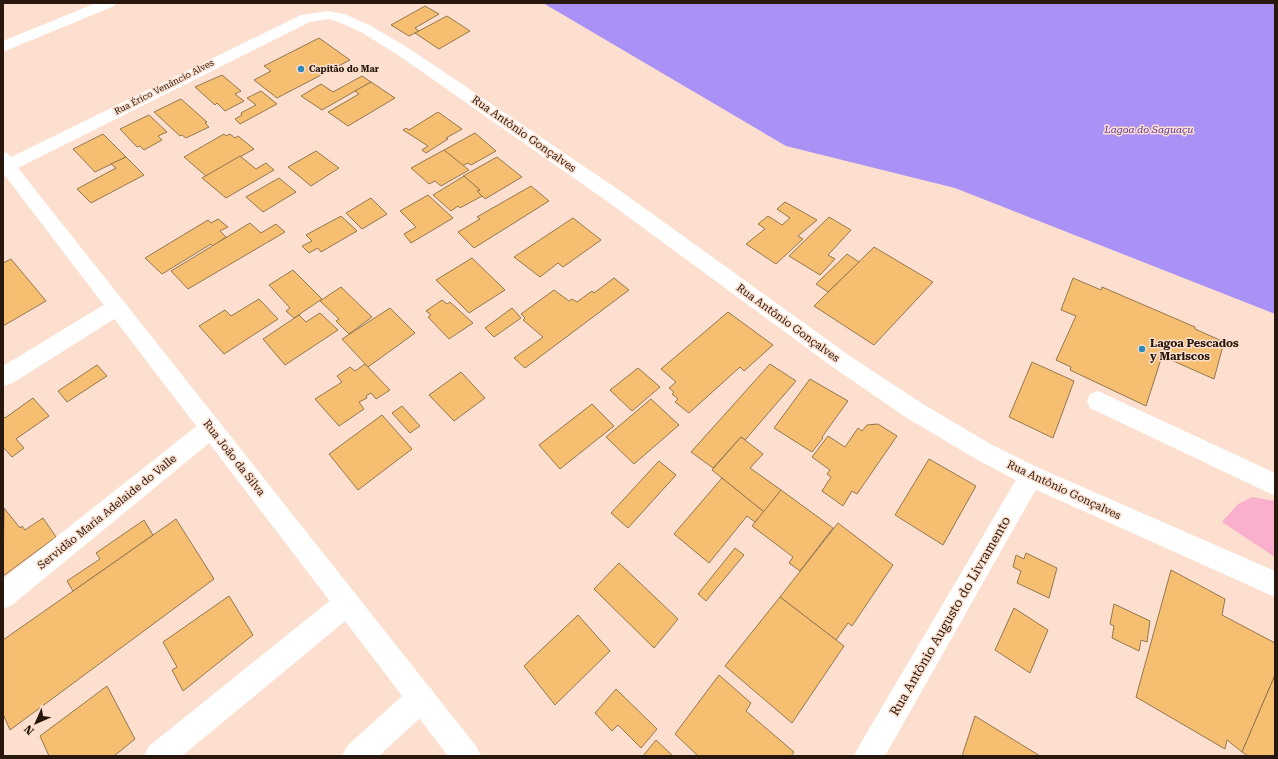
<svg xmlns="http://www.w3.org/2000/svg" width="1278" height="759" font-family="'Roboto Serif',serif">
  <rect width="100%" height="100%" fill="#fcdfce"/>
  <path fill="#faafcd" d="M1252 497 1275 501V557L1222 522 1238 504Z"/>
  <path fill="#aa91f6" d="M543 3H1275V314L955 188 786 146Z"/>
  <g fill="#f6be71" stroke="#947750">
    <path d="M425 6 439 14 415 28 419 31 409 36 391 25Z"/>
    <path d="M447 16 470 31 439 49 415 33Z"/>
    <path d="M319 38 350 60 277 98 254 80 271 71 264 66Z"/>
    <path d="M222 75 241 91 235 94 244 101 225 111 217 103 215 105 195 87Z"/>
    <path d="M362 76 371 82 322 110 301 96 321 84 333 92Z"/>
    <path d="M371 82 395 98 348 126 328 112 359 94 355 91Z"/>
    <path d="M261 91 277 104 240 124 235 119 242 115 241 113 256 105 247 98Z"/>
    <path d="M181 99 207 122 205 123 209 127 186 138 182 135 180 136 154 112Z"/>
    <path d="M438 112 462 129 446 138 448 139 426 153 422 150 428 146 403 130 406 128 409 130Z"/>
    <path d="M149 115 167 132 158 136 162 140 144 150 140 146 137 147 120 129Z"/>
    <path d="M475 133 496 151 471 165 468 163 462 166 444 150Z"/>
    <path d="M103 134 126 157 95 172 73 149Z"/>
    <path d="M224 134 226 136 230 134 235 138 238 136 254 149 206 176 184 157Z"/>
    <path d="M444 150 469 170 441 186 435 181 429 184 411 168Z"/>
    <path d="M316 151 339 168 311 186 288 167Z"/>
    <path d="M240 156 256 169 266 163 274 170 226 198 202 178Z"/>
    <path d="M126 157 144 175 91 203 77 189 116 168 111 164Z"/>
    <path d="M497 157 522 177 485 199 477 191 480 190 463 176Z"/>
    <path d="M464 176 480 190 477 191 482 196 460 208 458 206 451 211 433 195Z"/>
    <path d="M279 178 296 192 263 212 246 197Z"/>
    <path d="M531 186 549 201 474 248 458 232 480 219 477 217Z"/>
    <path d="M428 195 453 218 411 243 404 234 416 227 400 211Z"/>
    <path d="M371 198 387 214 362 229 346 213Z"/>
    <path d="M785 202 817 220 798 236 803 239 776 264 746 244 765 229 758 224 768 216 782 225 790 218 777 209Z"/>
    <path d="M341 216 357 231 321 252 318 248 309 253 302 246 312 241 306 235Z"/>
    <path d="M829 217 851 230 828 255 835 259 820 275 789 256Z"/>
    <path d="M573 218 601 240 563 267 558 263 540 277 514 257Z"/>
    <path d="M218 219 228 227 220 231 226 237 213 246 211 244 162 274 145 258 208 220 211 223Z"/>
    <path d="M250 223 261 233 276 224 285 232 188 289 171 271Z"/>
    <path d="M874 247 933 282 874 345 814 306Z"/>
    <path d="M847 254 859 262 828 292 816 284Z"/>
    <path d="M472 258 505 290 469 313 436 280Z"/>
    <path d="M11 259 46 301 3 326V263Z"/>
    <path d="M293 270 322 299 294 318 286 311 290 308 269 285Z"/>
    <path d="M614 278 629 290 525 368 514 358 543 337 523 320 525 318 521 314 554 290 569 301 572 299 577 302 592 291 594 293Z"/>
    <path d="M1073 278 1101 290 1102 287 1195 327V329L1224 342 1214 379 1162 356 1146 406 1070 370 1071 367 1056 360 1076 316 1061 310Z"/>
    <path d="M341 287 372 317 349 334 336 321 339 319 320 301Z"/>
    <path d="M259 299 278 319 224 354 199 326 225 310 231 316Z"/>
    <path d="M442 300 447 304 450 302 473 323 449 339 428 317 431 315 426 311Z"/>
    <path d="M390 308 415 333 368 367 342 339Z"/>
    <path d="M512 308 521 318 494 337 485 328Z"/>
    <path d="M728 312 773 345 744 371 740 367 689 413 675 402 678 399 672 394 674 392 669 388 676 382 661 369Z"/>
    <path d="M320 313 338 330 285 365 263 339 299 315 306 322Z"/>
    <path d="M1032 362 1074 381 1053 438 1009 417Z"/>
    <path d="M365 364 390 390 376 399 371 393 366 396 367 398 359 402 364 409 339 426 315 399 342 382 337 376 350 367 355 371Z"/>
    <path d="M770 364 796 381 745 440 741 437 713 468 691 452Z"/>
    <path d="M97 365 107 376 67 402 58 391Z"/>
    <path d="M638 368 660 387 632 411 610 390Z"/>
    <path d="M461 372 485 398 454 421 429 395Z"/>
    <path d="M810 379 848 401 822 437 823 438 812 452 774 428Z"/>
    <path d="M33 398 49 416 16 439 24 448 12 457 3 447V416L5 418Z"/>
    <path d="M651 399 679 425 634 464 606 437Z"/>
    <path d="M592 404 614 426 560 469 539 445Z"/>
    <path d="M402 406 420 426 410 433 392 413Z"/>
    <path d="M382 415 412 449 358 490 329 454Z"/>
    <path d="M878 424 897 436 857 494 852 491 843 506 822 491 831 477 827 474 830 470 812 457 828 436 845 447 858 428 862 431 867 425Z"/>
    <path d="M741 437 763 454 750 468 781 490 764 512 712 470Z"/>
    <path d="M929 459 976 486 943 545 895 515Z"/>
    <path d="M659 461 676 475 628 528 611 513Z"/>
    <path d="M722 478 764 512 755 522 747 516 709 563 674 534Z"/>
    <path d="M781 490 833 528 800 571 789 563 793 557 752 526Z"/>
    <path d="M4 508 20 528 22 526 25 530 43 518 56 537 3 576Z"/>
    <path d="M176 519 214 579 10 730 3 714V640Z"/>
    <path d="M144 520 153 535 73 591 67 581 100 559 96 553Z"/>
    <path d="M838 523 893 565 852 626 848 623 836 640 780 597Z"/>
    <path d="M735 548 744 555 706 601 698 594Z"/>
    <path d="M1026 553 1057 568 1049 598 1017 583 1021 571 1013 567 1016 555 1024 559Z"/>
    <path d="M619 563 678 619 654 648 594 589Z"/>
    <path d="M1171 570 1225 599 1222 615 1275 643V675L1242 752 1227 740 1225 749 1136 697Z"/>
    <path d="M229 596 253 635 183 691 172 670 177 667 163 642Z"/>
    <path d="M780 597 844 646 792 723 725 666Z"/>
    <path d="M1114 604 1150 621 1147 642 1141 640 1139 651 1112 638 1114 626 1110 624Z"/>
    <path d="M1014 608 1048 630 1030 673 995 650Z"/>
    <path d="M578 615 610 651 555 705 524 666Z"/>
    <path d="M719 675 751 703 746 711 794 752 791 756H698L675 734Z"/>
    <path d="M1275 675V756H1248L1242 752Z"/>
    <path d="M107 686 135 739 114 756H49L40 736Z"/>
    <path d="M616 689 657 729 641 748 618 725 612 731 595 713Z"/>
    <path d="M975 716 1040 756H962Z"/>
    <path d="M656 740 673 756H643Z"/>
  </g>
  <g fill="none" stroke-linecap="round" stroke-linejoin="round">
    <g fill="#fff" fill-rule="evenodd">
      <path d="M96 3H116L114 6 3 52V41Z"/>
      <path d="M3 152 9 154 16 166 13 170 3 174Z"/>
      <path d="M117 299 124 301 127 307 124 313 11 384 3 386V366L110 301Z"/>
      <path d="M1098 391 1275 473V496L1090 408 1087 401 1090 394Z"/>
      <path d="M211 418 219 421 222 428 219 435 12 605 3 609V579L203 421Z"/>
      <path d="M1031 465 1039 468 1043 476 1039 484 885 756H854L859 746 1023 468Z"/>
      <path d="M347 590 356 594 360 603 356 612 182 756H144L149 746 338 594Z"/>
      <path d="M421 684 431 688 435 698 431 708 379 756H342L347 746 411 688Z"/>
    </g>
    <path fill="#fff" fill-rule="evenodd" d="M328 11 345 14 371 26 410 49 622 192 850 356 923 404 992 445 1039 468 1275 571V597L1023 484 976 459 907 418 834 368 608 202 398 55 361 32 336 21 328 19 310 22 18 168 476 746 481 756H448L3 173V161L301 15Z"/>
  </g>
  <g fill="#2e8ab7" stroke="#fcdfce" stroke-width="1.5">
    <circle cx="301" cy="69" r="4"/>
    <circle cx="1142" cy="349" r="4"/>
  </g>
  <g text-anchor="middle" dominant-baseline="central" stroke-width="3" stroke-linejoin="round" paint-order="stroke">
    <g font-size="9" font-weight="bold" fill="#27170c" stroke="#fcdfce" text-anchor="start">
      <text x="309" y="69">Capitão do Mar</text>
    </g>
    <g font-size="9" fill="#27170c" stroke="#fcdfce">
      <text transform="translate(164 87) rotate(-27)">Rua Érico Venâncio Alves</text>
    </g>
    <g font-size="10" font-style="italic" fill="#5a32a5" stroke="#fcdfce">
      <text x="1149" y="129">Lagoa do Saguaçu</text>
    </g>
    <g font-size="11" fill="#27170c" stroke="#fcdfce">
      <text transform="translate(524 134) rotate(35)">Rua Antônio Gonçalves</text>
      <text transform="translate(788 323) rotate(36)">Rua Antônio Gonçalves</text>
      <text transform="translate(234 458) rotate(52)">Rua João da Silva</text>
      <text transform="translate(1064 490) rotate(25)">Rua Antônio Gonçalves</text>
      <text transform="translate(107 512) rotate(-39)">Servidão Maria Adelaide do Valle</text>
    </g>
    <g font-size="11" font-weight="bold" fill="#27170c" stroke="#fcdfce" text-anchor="start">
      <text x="1150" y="343">Lagoa Pescados<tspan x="1150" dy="13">y Mariscos</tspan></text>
    </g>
    <g font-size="13" fill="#27170c" stroke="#fcdfce">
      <text transform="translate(950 616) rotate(-60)">Rua Antônio Augusto do Livramento</text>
    </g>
  </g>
  <rect width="1278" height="759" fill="none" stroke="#27170c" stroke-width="8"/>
  <g transform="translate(36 723) rotate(225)" stroke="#fcdfce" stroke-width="3" paint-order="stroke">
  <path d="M0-3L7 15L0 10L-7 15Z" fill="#27170c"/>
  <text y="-6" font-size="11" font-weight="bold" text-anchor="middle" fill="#27170c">N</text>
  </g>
</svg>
